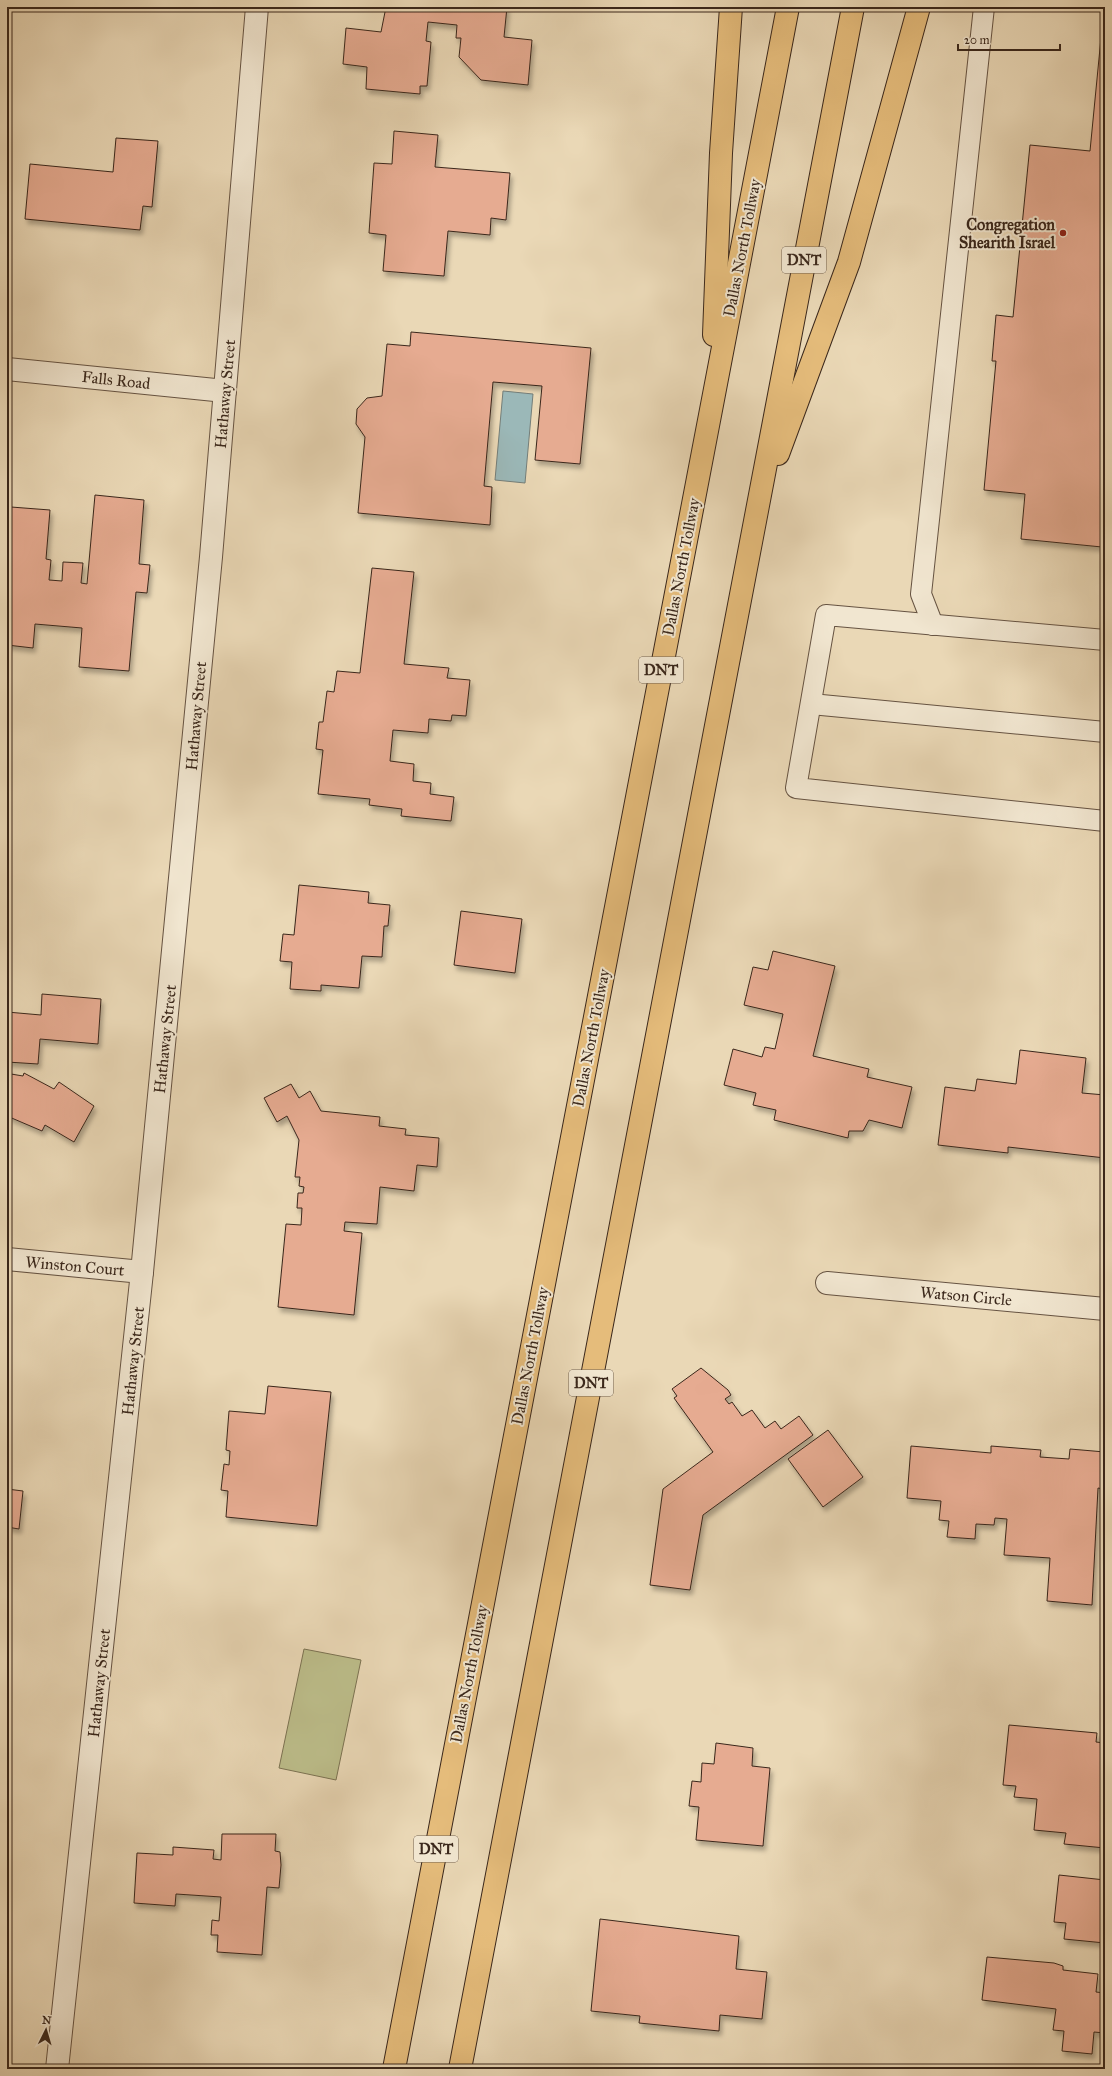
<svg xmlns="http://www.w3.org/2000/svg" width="1112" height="2076" font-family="'IM FELL Great Primer',serif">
  <defs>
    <filter id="shadow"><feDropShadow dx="2.5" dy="4.5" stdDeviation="2" flood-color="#0004"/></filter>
  </defs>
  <rect width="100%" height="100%" fill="#ead8b6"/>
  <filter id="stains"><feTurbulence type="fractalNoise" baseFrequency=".005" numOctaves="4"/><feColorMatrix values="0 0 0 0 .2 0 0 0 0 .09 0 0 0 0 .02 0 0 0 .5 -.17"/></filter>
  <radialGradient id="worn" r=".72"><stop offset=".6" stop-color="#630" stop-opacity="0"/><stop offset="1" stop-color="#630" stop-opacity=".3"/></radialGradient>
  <path fill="#bcbd8a" stroke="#7b7252" d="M304 1649 361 1660 336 1780 279 1768Z"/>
  <path fill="#9bb8b8" stroke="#747e79" d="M503 391 533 394 525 483 495 480Z"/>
  <g fill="#e6ab91" stroke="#3a271b" filter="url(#shadow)">
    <path d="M386 7H507L504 37 532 40 528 85 481 80 459 57 461 38H456L457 25 428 22 426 41 431 42 427 86H420V94L366 89 367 67 343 64 346 28 381 32Z"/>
    <path d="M1104 7H1105V512L1102 547 1021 539 1025 494 984 490 996 361H992L996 315 1013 317 1030 145 1090 151Z"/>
    <path d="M394 131 438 135 435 167 510 173 506 220 491 218 490 235 448 231 444 276 383 271 386 235 369 233 374 163 392 164Z"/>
    <path d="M116 138 158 141 152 207 143 206 140 230 25 219 30 164 113 172Z"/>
    <path d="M411 332 591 348 580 464 535 460 542 386 493 382 484 486 492 487 490 525 358 513 365 437 356 424 357 409 367 398 382 396 387 344 410 346Z"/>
    <path d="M95 495 144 500 139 564 150 565 147 593 136 592 129 671 79 667 82 628 35 624 33 648 7 645V526L9 527 11 507 50 510 46 559 51 560 49 580 62 581 63 562 83 563 81 583 87 584Z"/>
    <path d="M372 568 414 572 404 664 449 668 447 678 470 680 466 716 452 715 451 721 429 719 428 733 393 730 390 761 414 764 413 781 431 783 430 794 454 797 451 821 401 816 402 809 369 805 370 799 318 794 323 750 316 749 319 722H323L327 691 334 692 337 671 360 673Z"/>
    <path d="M299 885 369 892 368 903 390 905 388 926H384L382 957 362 956 359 988 321 985V991L290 989 292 962 280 961 283 934 294 935Z"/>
    <path d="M461 911 522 919 515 973 454 965Z"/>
    <path d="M773 951 835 966 813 1056 869 1069 867 1077 912 1087 902 1128 869 1120 863 1131H849L848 1138 774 1120 776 1110 753 1105 756 1093 724 1085 733 1049 762 1057 765 1047 775 1049 783 1014 744 1005 753 967 768 970Z"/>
    <path d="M42 994 101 999 98 1044 40 1039 38 1064 7 1062V1012L41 1015Z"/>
    <path d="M1020 1050 1086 1058 1082 1093 1105 1095V1158L1008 1147V1153L938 1145 945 1087 975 1091 977 1079 1016 1084Z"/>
    <path d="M7 1069 11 1070V1074L23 1076 24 1073 54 1089 59 1082 94 1106 74 1142 45 1125 42 1131 7 1116Z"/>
    <path d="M291 1084 299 1098 310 1091 321 1111 380 1117 379 1126 406 1129 405 1135 439 1138 437 1167 417 1165 414 1191 380 1187 377 1224 345 1222 344 1231 362 1233 354 1315 278 1307 286 1224 301 1225 302 1208H297L298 1193H303L304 1187 299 1186 300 1177H295L299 1140 287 1116 277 1122 264 1098Z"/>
    <path d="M701 1368 728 1390 731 1395 725 1399 729 1404 732 1402 742 1416 752 1410 765 1428 775 1421 781 1429 799 1416 813 1435 703 1515 690 1590 650 1585 663 1489 713 1452 674 1398 677 1396 672 1389Z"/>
    <path d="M268 1386 331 1392 317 1526 226 1517 228 1491 221 1490 224 1464 229 1465 230 1451 226 1450 229 1411 265 1414Z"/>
    <path d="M828 1430 863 1477 823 1507 788 1459Z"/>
    <path d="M911 1446 991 1453V1446L1041 1450 1040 1457 1069 1459 1070 1449 1105 1452 1103 1489 1098 1488 1092 1605 1047 1601 1050 1558 1004 1555 1007 1519 995 1518 994 1525 976 1524 975 1539 947 1537 949 1521 939 1520 941 1501 907 1498Z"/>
    <path d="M7 1489 23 1491 19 1529 7 1527Z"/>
    <path d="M1009 1725 1097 1733 1096 1742 1105 1743V1848L1064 1844 1066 1833 1034 1830 1037 1799 1014 1797 1016 1786 1003 1785Z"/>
    <path d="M716 1743 753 1748 752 1766 770 1768 763 1846 696 1840 699 1807 689 1806 692 1781 701 1782 702 1763 714 1764Z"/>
    <path d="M222 1834H276L275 1851 280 1852 281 1865 279 1888 267 1887 262 1955 217 1952 218 1935H211L212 1920 219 1921 221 1897 176 1894 175 1906 134 1903 137 1853 173 1855V1847L214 1850 213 1859 221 1860Z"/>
    <path d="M1059 1875 1105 1880V1943L1064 1939 1066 1923 1054 1922Z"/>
    <path d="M600 1919 739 1936 736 1969 767 1972 762 2019 720 2015 719 2031 639 2023 640 2016 591 2011Z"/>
    <path d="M987 1957 1054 1963 1063 1966V1970L1098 1974 1096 1992 1105 1993V2033L1094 2032 1092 2054 1062 2051 1064 2031 1053 2030 1056 2009 982 2000Z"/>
  </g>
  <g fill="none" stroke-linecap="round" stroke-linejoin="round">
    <g stroke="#665342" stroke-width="22">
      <g id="lane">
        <path d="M933 625 921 594 984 7"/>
        <path d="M1105 640 826 615 796 788 1105 821"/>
        <path d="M811 704 1105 732"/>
      </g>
    </g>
    <g stroke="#665342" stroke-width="24">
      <g id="street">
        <path d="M7 369 225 391"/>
        <path d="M7 1259 142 1272"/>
        <path d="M827 1283 1105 1309"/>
        <path d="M57 2069 142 1272 211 557 257 7"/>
      </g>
    </g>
    <g stroke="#3a271b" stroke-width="24">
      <g id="highway">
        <path d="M714 335 721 153 731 7"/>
        <path d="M778 454 849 262 919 7"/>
        <path d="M394 2069 788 7"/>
        <path d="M460 2069 853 7"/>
      </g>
    </g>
    <use href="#lane" stroke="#f1e6d0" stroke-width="20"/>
    <use href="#street" stroke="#f1e6d0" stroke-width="22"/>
    <use href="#highway" stroke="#e5bc7b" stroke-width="22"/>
  </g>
  <circle fill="#8f2418" stroke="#f1e6d0" stroke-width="1.5" cx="1063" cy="233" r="4"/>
  <g text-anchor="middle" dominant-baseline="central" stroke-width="4" stroke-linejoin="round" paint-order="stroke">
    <g fill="#f1e6d0" stroke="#716051" stroke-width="1">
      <rect x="782" y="247" width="44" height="26" rx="3"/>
      <rect x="639" y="657" width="44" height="26" rx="3"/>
      <rect x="569" y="1370" width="44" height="26" rx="3"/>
      <rect x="414" y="1836" width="44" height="26" rx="3"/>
    </g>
    <g font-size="15" font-weight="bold" fill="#3a271b">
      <text x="804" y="260">DNT</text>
      <text x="661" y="670">DNT</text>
      <text x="591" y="1383">DNT</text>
      <text x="436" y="1849">DNT</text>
    </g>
    <g font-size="16" font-weight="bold" fill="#3a271b" stroke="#f1e6d0" text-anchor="end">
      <text x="1055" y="224">Congregation<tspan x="1055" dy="18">Shearith Israel</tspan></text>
    </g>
    <g font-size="16" fill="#3a271b" stroke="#f1e6d0">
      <text transform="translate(742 248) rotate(-79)">Dallas North Tollway</text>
      <text transform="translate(116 380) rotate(6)">Falls Road</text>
      <text transform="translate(225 394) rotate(-85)">Hathaway Street</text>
      <text transform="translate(681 567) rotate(-79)">Dallas North Tollway</text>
      <text transform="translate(196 716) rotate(-85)">Hathaway Street</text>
      <text transform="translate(591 1038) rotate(-79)">Dallas North Tollway</text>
      <text transform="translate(165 1039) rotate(-84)">Hathaway Street</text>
      <text transform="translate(75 1266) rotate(5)">Winston Court</text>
      <text transform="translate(966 1296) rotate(5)">Watson Circle</text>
      <text transform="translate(530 1356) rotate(-79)">Dallas North Tollway</text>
      <text transform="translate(133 1361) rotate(-84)">Hathaway Street</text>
      <text transform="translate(469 1674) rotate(-79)">Dallas North Tollway</text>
      <text transform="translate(99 1683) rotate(-84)">Hathaway Street</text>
    </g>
  </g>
  <rect width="1112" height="2076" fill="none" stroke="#ead8b6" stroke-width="24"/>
  <rect x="8" y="8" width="1096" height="2060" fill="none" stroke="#3a271b" stroke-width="2"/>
  <rect x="12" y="12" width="1088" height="2052" fill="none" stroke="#3a271b"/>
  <g transform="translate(46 2030) rotate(5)" stroke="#f1e6d0" stroke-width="3" paint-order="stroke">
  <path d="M0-3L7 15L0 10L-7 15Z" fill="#3a271b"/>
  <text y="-6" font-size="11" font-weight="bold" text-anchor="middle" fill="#3a271b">N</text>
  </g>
  <path d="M958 44v6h102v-6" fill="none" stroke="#3a271b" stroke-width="2"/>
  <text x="964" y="44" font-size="12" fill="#3a271b" stroke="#f1e6d0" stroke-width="3" paint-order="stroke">20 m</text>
  <rect width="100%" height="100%" filter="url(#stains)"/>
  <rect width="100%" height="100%" fill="url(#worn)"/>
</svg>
